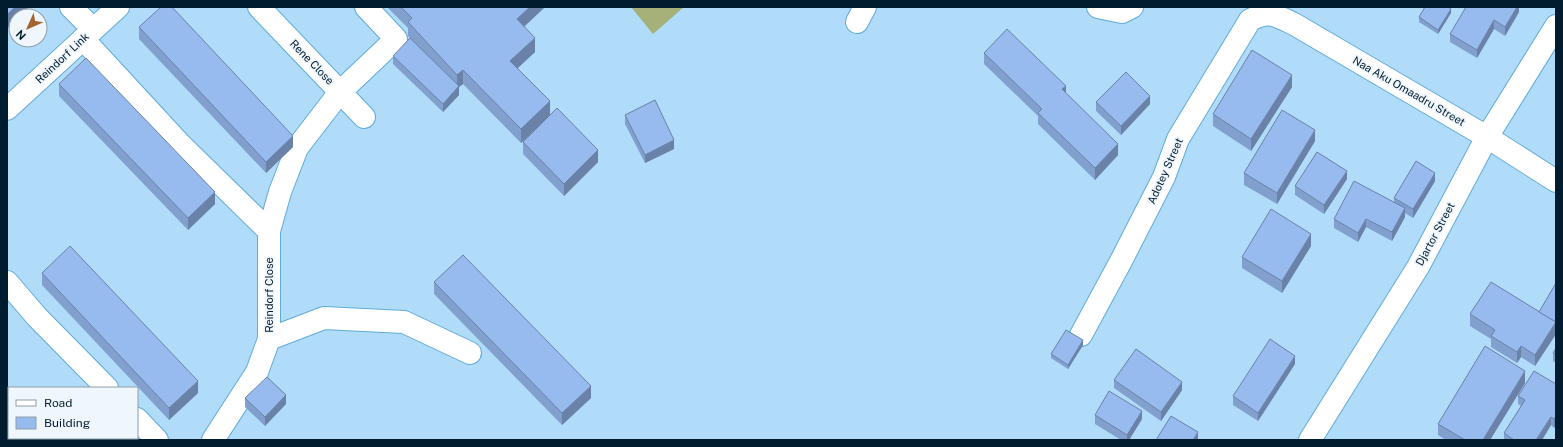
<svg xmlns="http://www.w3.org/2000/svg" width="1563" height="447" font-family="'Public Sans',sans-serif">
  <rect width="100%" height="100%" fill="#b0dbf9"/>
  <path fill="#a5b179" d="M631 7H684L653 34Z"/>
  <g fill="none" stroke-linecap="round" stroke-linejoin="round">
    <g stroke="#5fabda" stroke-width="24">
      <g id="minor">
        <path d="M71 7 93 29"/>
        <path d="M259 7 364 117"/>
        <path d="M1098 7 1122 12 1132 7"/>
        <path d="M857 22 865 7"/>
        <path d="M83 39 178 142 269 231"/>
        <path d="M7 109 118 7"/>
        <path d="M7 282 37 317 107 388"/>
        <path d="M1081 335 1121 261 1164 177 1178 139 1250 20C1270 10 1275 15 1294 24L1487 137 1556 181"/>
        <path d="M269 339 324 318 404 322 470 353"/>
        <path d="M137 419 157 440"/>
        <path d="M213 440 257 372 269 339V231L280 192 297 148 340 92 396 39 366 7"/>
        <path d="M1310 440 1418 267 1487 137 1556 26"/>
      </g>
    </g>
    <use href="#minor" stroke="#fff" stroke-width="22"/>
  </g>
  <g fill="#82a0ce">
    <path d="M387 7H545L524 27 535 52 518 68 550 115 521 143 463 84 459 87V95L443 112 393 64V56L417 45 408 36V28Z"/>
    <path d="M1519 7V12L1505 36 1494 29 1477 58 1450 42V34Z"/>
    <path d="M1451 13 1438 34 1419 22V17Z"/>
    <path d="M139 27 293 147 266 173 139 39Z"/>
    <path d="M984 53 1066 93 1118 155 1095 180 1038 124V116L984 64Z"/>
    <path d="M59 84 215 204 188 230 59 96Z"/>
    <path d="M1292 87 1251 151 1213 126V114Z"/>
    <path d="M1096 102 1150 104 1121 135 1096 111Z"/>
    <path d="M625 115 674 149 645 163 625 124Z"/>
    <path d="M1315 141 1277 204 1244 185V173Z"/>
    <path d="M523 142 598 162 564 196 523 154Z"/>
    <path d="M1347 179 1324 214 1295 195V186Z"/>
    <path d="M1435 181 1413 218 1405 213V217L1392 241 1366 227 1358 242 1334 228V219L1394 202V198Z"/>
    <path d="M1311 246 1282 293 1242 268V257Z"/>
    <path d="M42 273 198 393 169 420 42 285Z"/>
    <path d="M434 282 591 398 562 425 434 294Z"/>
    <path d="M1556 283V334L1535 366 1521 357 1517 363 1491 347V339L1470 326V314L1539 312Z"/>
    <path d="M1083 345 1068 369 1051 358V354Z"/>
    <path d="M1553 353 1556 354V363L1553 361Z"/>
    <path d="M1295 364 1258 421 1233 405V396Z"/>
    <path d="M1114 380 1182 390 1161 421 1114 388Z"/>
    <path d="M1525 383 1490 440H1446L1438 435V424Z"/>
    <path d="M1556 384V425L1554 428 1551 425 1542 440H1504V433L1521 406 1518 404V396Z"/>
    <path d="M245 398 286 404 265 426 245 407Z"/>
    <path d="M1095 415 1142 419 1129 440H1121L1095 424Z"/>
  </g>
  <g fill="#6a82a7">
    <path d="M15 7H29L20 16H16V20L7 29V15Z"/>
    <path d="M530 7H545L517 33V19Z"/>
    <path d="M1517 7H1519V12L1505 36V27Z"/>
    <path d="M1451 9V13L1438 34V30Z"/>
    <path d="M1494 20V29L1477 58V50Z"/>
    <path d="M535 38V52L510 75V61Z"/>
    <path d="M463 70V84L459 87V95L443 112V104L457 88V75Z"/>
    <path d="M1292 75V87L1251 151V139Z"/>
    <path d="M1066 86V98L1062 89Z"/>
    <path d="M1150 96V104L1121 135V126Z"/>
    <path d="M550 101V115L521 143V129Z"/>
    <path d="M1315 130V141L1277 204V193Z"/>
    <path d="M293 136V147L266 173V162Z"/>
    <path d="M674 140V149L645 163V155Z"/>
    <path d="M1118 144V155L1095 180V168Z"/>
    <path d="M598 150V162L564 196V184Z"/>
    <path d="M1347 171V179L1324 214V205Z"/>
    <path d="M1435 173V181L1413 218V209Z"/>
    <path d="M215 192V204L188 230V218Z"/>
    <path d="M1405 208V217L1392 241V232Z"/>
    <path d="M1366 219V227L1358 242V233Z"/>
    <path d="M1311 234V246L1282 293V281Z"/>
    <path d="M1556 322V334L1535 366V355Z"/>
    <path d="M1083 340V345L1068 369V365Z"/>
    <path d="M1521 346V357L1517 363V352Z"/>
    <path d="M1295 356V364L1258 421V413Z"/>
    <path d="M1525 371V383L1490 440H1483Z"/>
    <path d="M198 381V393L169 420V408Z"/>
    <path d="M1182 382V390L1161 421V412Z"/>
    <path d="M591 386V398L562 425V413Z"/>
    <path d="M286 395V404L265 426V417Z"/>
    <path d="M1142 411V419L1129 440H1127V435Z"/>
    <path d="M1556 416V425L1554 428V419Z"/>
    <path d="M1551 417V425L1542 440H1536Z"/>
    <path d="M1198 432V440H1193Z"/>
  </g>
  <g fill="#97baef" stroke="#6a82a7">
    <path d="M7 7H15L7 15Z"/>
    <path d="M161 7H172L293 136 266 162 139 27Z"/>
    <path d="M401 7H530L517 19 535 38 510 61 550 101 521 129 463 70 457 75 408 22 412 18Z"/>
    <path d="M1425 7H1448L1451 9 1438 30 1419 17Z"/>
    <path d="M1466 7H1517L1505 27 1494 20 1477 50 1450 34Z"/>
    <path d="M1007 29 1066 86 1062 89 1118 144 1095 168 1038 113 1042 109 984 53Z"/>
    <path d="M410 38 459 86 443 104 393 56Z"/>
    <path d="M1252 50 1292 75 1251 139 1213 114Z"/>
    <path d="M86 58 215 192 188 218 59 84Z"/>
    <path d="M1126 72 1150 96 1121 126 1096 102Z"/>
    <path d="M655 100 674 140 645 155 625 115Z"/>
    <path d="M557 108 598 150 564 184 523 142Z"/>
    <path d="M1282 110 1315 130 1277 193 1244 173Z"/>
    <path d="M1317 152 1347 171 1324 205 1295 186Z"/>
    <path d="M1416 161 1435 173 1413 209 1394 198Z"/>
    <path d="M1354 181 1405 208 1392 232 1366 219 1358 233 1334 219Z"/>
    <path d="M1271 209 1311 234 1282 281 1242 257Z"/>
    <path d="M70 246 198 381 169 408 42 273Z"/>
    <path d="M463 255 591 386 562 413 434 282Z"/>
    <path d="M1491 282 1556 322 1535 355 1521 346 1517 352 1491 336 1495 330 1470 314Z"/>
    <path d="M1556 283V323H1555L1556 322 1539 312Z"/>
    <path d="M1066 330 1083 340 1068 365 1051 354Z"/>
    <path d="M1270 339 1295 356 1258 413 1233 396Z"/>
    <path d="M1485 346 1525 371 1483 440H1465L1438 424Z"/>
    <path d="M1556 348V354L1553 353Z"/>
    <path d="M1136 349 1182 382 1161 412 1114 380Z"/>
    <path d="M1534 371 1556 384V416L1554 419 1551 417 1536 440H1514L1504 433 1525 400 1518 396Z"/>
    <path d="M267 377 286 395 265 417 245 398Z"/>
    <path d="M1109 391 1142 411 1127 435 1095 415Z"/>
    <path d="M7 402 9 404V438H41L43 440H7Z"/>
    <path d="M1171 416 1198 432 1193 440H1156Z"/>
    <path d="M99 438H109L111 440H97Z"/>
  </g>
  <g text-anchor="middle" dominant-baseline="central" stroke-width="3.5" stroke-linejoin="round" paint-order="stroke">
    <g font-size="11" fill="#001c2e" stroke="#eff7fc">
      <text transform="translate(62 58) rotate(-43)">Reindorf Link</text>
      <text transform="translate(312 62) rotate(46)">Rene Close</text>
      <text transform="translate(1409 91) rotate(30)">Naa Aku Omaadru Street</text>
      <text transform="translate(1165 171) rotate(-66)">Adotey Street</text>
      <text transform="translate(1435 234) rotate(-62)">Djartor Street</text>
      <text transform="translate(269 295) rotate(-90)">Reindorf Close</text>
    </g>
  </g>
  <rect width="1563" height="447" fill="none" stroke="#001c2e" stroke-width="16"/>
  <rect x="8" y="387" width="130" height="52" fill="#eff7fc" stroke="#8f9faa"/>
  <rect x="16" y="400" width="20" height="6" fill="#ffffff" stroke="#8f9faa"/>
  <text x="44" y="407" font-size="12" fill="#001c2e">Road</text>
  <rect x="16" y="417" width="20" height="12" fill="#97baef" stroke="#8f9faa"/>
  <text x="44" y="427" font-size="12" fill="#001c2e">Building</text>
  <g transform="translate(28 28) rotate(225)"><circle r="19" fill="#eff7fc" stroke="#8f9faa"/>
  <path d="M0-3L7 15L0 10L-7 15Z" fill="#a5652e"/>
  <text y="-6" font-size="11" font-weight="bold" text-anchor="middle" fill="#001c2e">N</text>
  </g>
</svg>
